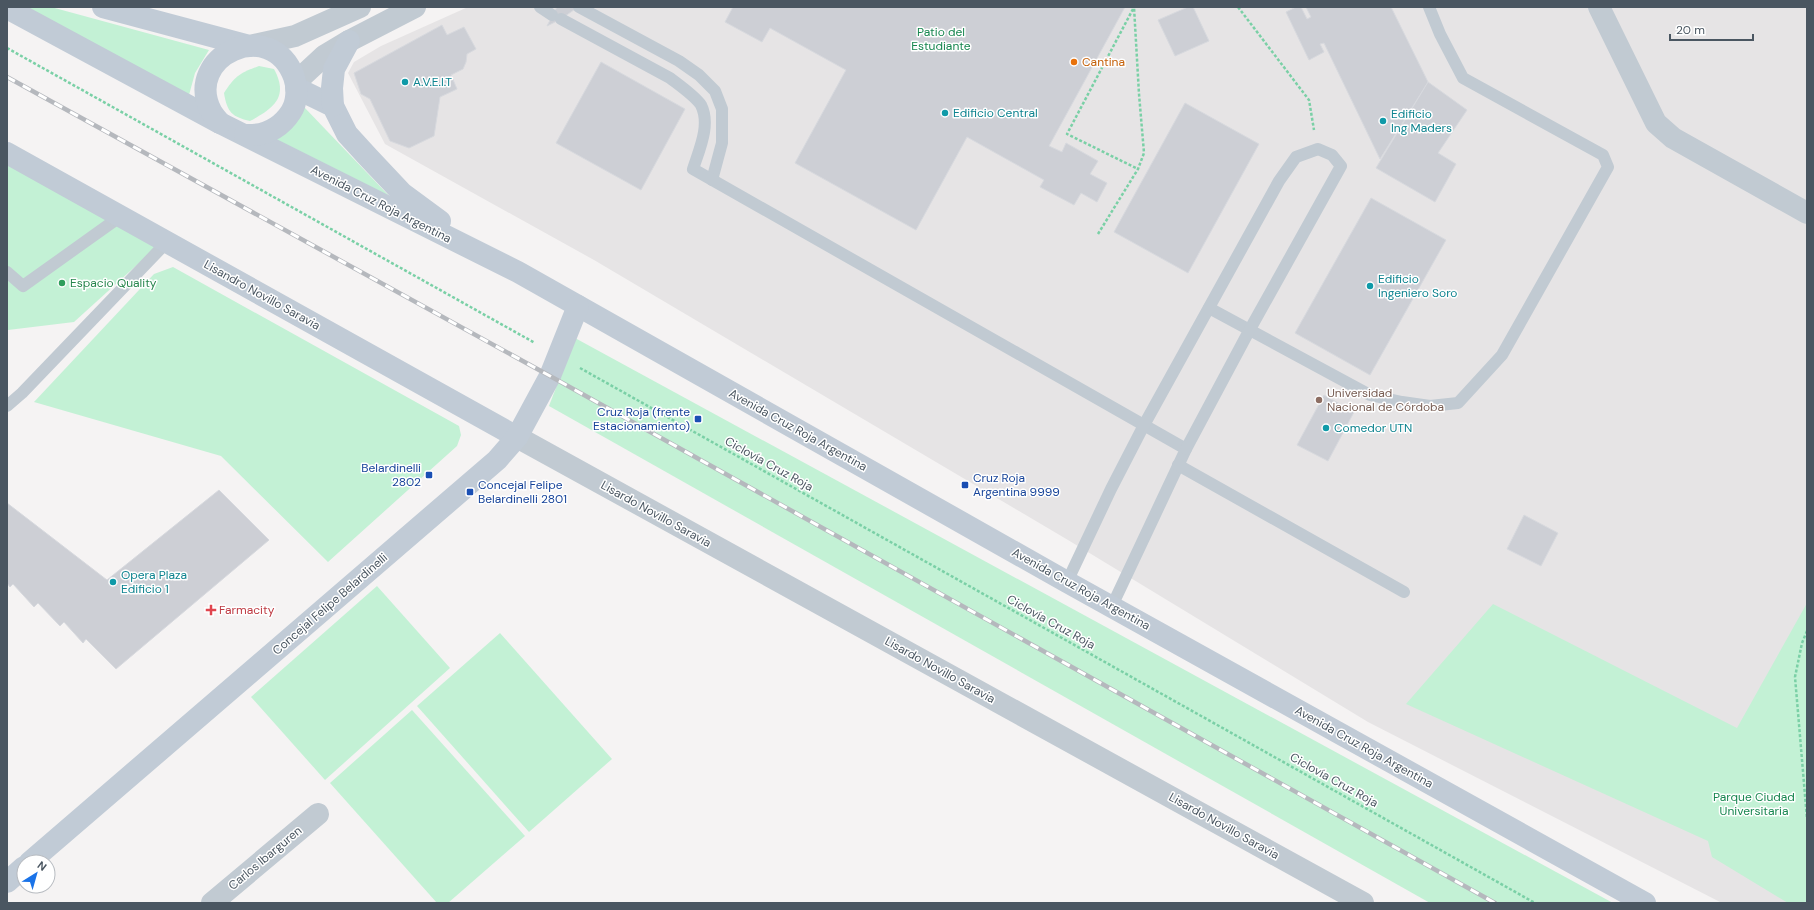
<svg xmlns="http://www.w3.org/2000/svg" width="1814" height="910" font-family="'DM Sans',sans-serif">
  <rect width="100%" height="100%" fill="#f5f3f3"/>
  <path fill="#e6e4e5" d="M468 7H1807V903H1722L1368 722 1068 540 594 260 385 144 348 73 354 62 381 46Z"/>
  <g fill="#c3f1d5">
    <path d="M16 7H51L209 50 195 73 189 95Z"/>
    <path d="M259 66 274 69C289 97 274 108 250 121 232 117 227 112 224 93 235 76 240 73 259 66Z"/>
    <path d="M304 107 394 201 272 140Z"/>
    <path d="M7 163 160 244 74 322 8 330 7 328Z"/>
    <path d="M173 267 459 426 461 435 457 446 328 562 221 456 34 402 154 274Z"/>
    <path d="M575 338 1613 903H1430L549 406Z"/>
    <path d="M377 586 450 668 325 780 251 697Z"/>
    <path d="M1807 603V903H1788L1712 857 1708 841 1406 704 1493 604 1737 728Z"/>
    <path d="M500 633 612 759 529 832 417 706Z"/>
    <path d="M412 710 525 836 448 903H437L330 783Z"/>
  </g>
  <g fill="#cdcfd5" stroke="#d7d9de">
    <path d="M557 7H578L561 19 547 26Z"/>
    <path d="M733 7H1125L1049 146 1062 152 1066 143 1098 161 1090 174 1107 183 1097 202 1081 193 1074 205 1040 187 1044 180 967 137 916 230 795 163 846 70 770 28 762 42 725 22Z"/>
    <path d="M1188 7H1193L1209 41 1175 56 1158 20Z"/>
    <path d="M1296 7H1301L1307 19 1311 17 1306 7H1391L1428 82 1380 159 1324 43 1320 44 1324 52 1309 60 1286 12Z"/>
    <path d="M442 25 447 35 464 27 476 49 467 54 466 62 463 69 451 75 457 89 440 97 434 136 409 148 390 141 370 99 361 94 354 73Z"/>
    <path d="M601 62 685 109 641 190 556 143Z"/>
    <path d="M1428 82 1467 110 1438 153 1456 164 1435 202 1376 168Z"/>
    <path d="M1185 103 1259 144 1188 273 1114 232Z"/>
    <path d="M1371 198 1446 240 1370 375 1295 333Z"/>
    <path d="M1324 395 1354 412 1328 461 1297 445Z"/>
    <path d="M219 490 269 540 116 669 86 639 83 643 64 622 60 626 38 603 34 607 13 584 10 587 7 583V503L107 580Z"/>
    <path d="M1524 515 1558 533 1541 566 1507 549Z"/>
  </g>
  <g fill="none" stroke-linecap="round" stroke-linejoin="round">
    <g stroke="#7ad0a6" stroke-width="2.5" stroke-dasharray="3 2" stroke-linecap="butt">
      <path d="M1238 7 1309 100 1314 130"/>
      <path d="M1133 9 1067 134 1138 169"/>
      <path d="M7 48 535 343"/>
      <path d="M1098 234 1138 169 1144 153 1139 94 1134 7"/>
      <path d="M580 368 1535 903"/>
      <path d="M1807 631 1802 643 1795 677 1807 819"/>
    </g>
    <g stroke="#c1cad2" stroke-width="12">
      <path d="M540 7 552 15"/>
      <path d="M579 7 679 61 699 75 715 91 722 109V143L712 180"/>
      <path d="M561 19 670 78C679 85 695 96 701 105 711 125 699 150 693 169L1186 449 1112 606"/>
      <path d="M7 272 23 286 121 216"/>
      <path d="M1209 308 1370 395 1402 402 1430 406 1458 403 1502 355 1608 167 1603 155 1463 78 1440 34 1429 7"/>
      <path d="M7 406 22 393 167 242"/>
      <path d="M1178 465 1404 592"/>
      <path d="M1067 582 1111 489 1144 425 1279 181 1296 157 1318 149 1332 155 1341 166 1249 331 1186 449"/>
    </g>
    <g stroke="#c1cad2" stroke-width="22">
      <path d="M1599 7 1656 123 1673 138 1807 213"/>
      <path d="M254 45 295 36 360 7"/>
      <path d="M296 82 324 56 349 41 415 7"/>
      <path d="M517 437 1363 903"/>
      <path d="M212 903 318 814"/>
    </g>
    <g stroke="#c1cbd6" stroke-width="22">
      <path d="M103 7 249 46"/>
      <path d="M7 8 220 123 518 272 1067 582 1645 903"/>
      <path d="M296 88 333 106 347 134 368 157 402 193 440 221"/>
      <path d="M333 106 332 88 334 69 349 41"/>
      <path d="M220 123C217 119 213 115 211 111 183 56 271 15 294 77 298 88 297 103 291 112 280 129 264 136 245 135"/>
      <path d="M7 153 517 437"/>
      <path d="M30 862 497 460 517 437 550 376 578 306"/>
      <path d="M7 882 24 867"/>
    </g>
    <g stroke="#b5b8bd" stroke-width="4.5">
      <path id="rail" d="M7 77 550 376 1495 903"/>
    </g>
    <use href="#rail" stroke="#fff" stroke-width="3" stroke-dasharray="9" stroke-linecap="butt"/>
  </g>
  <circle fill="#e8710a" stroke="#fff" stroke-width="1.5" cx="1074" cy="62" r="4"/>
  <g fill="#0f9aa8" stroke="#fff" stroke-width="1.5">
    <circle cx="405" cy="82" r="4"/>
    <circle cx="945" cy="113" r="4"/>
    <circle cx="1383" cy="121" r="4"/>
    <circle cx="1370" cy="286" r="4"/>
    <circle cx="1326" cy="428" r="4"/>
    <circle cx="113" cy="582" r="4"/>
  </g>
  <circle fill="#2e9e5b" stroke="#fff" stroke-width="1.5" cx="62" cy="283" r="4"/>
  <circle fill="#8d6e63" stroke="#fff" stroke-width="1.5" cx="1319" cy="400" r="4"/>
  <g fill="#1a4fb4" stroke="#fff" stroke-width="1.5">
    <rect x="694" y="415" width="8" height="8" rx="2"/>
    <rect x="425" y="471" width="8" height="8" rx="2"/>
    <rect x="961" y="481" width="8" height="8" rx="2"/>
    <rect x="466" y="488" width="8" height="8" rx="2"/>
  </g>
  <path fill="#e0444e" stroke="#fff" stroke-width="1.5" d="M209 604h4v4h4v4h-4v4h-4v-4h-4v-4h4z"/>
  <g text-anchor="middle" dominant-baseline="central" stroke-width="3" stroke-linejoin="round" paint-order="stroke">
    <g font-size="12" fill="#17864f" stroke="#fff">
      <text x="941" y="32">Patio del<tspan x="941" dy="14">Estudiante</tspan></text>
      <text x="1754" y="797">Parque Ciudad<tspan x="1754" dy="14">Universitaria</tspan></text>
    </g>
    <g font-size="12" fill="#c56008" stroke="#fff" text-anchor="start">
      <text x="1082" y="62">Cantina</text>
    </g>
    <g font-size="12" fill="#0d838f" stroke="#fff" text-anchor="start">
      <text x="413" y="82">A.V.E.I.T</text>
      <text x="953" y="113">Edificio Central</text>
      <text x="1391" y="114">Edificio<tspan x="1391" dy="14">Ing Maders</tspan></text>
      <text x="1378" y="279">Edificio<tspan x="1378" dy="14">Ingeniero Soro</tspan></text>
      <text x="1334" y="428">Comedor UTN</text>
      <text x="121" y="575">Opera Plaza<tspan x="121" dy="14">Edificio 1</tspan></text>
    </g>
    <g font-size="12" fill="#4a5661" stroke="#fff">
      <text transform="translate(381 204) rotate(27)">Avenida Cruz Roja Argentina</text>
      <text transform="translate(262 295) rotate(29)">Lisandro Novillo Saravia</text>
      <text transform="translate(798 430) rotate(29)">Avenida Cruz Roja Argentina</text>
      <text transform="translate(769 464) rotate(29)">Ciclovía Cruz Roja</text>
      <text transform="translate(656 514) rotate(29)">Lisardo Novillo Saravia</text>
      <text transform="translate(1081 589) rotate(29)">Avenida Cruz Roja Argentina</text>
      <text transform="translate(330 604) rotate(-41)">Concejal Felipe Belardinelli</text>
      <text transform="translate(1051 622) rotate(29)">Ciclovía Cruz Roja</text>
      <text transform="translate(940 670) rotate(29)">Lisardo Novillo Saravia</text>
      <text transform="translate(1364 747) rotate(29)">Avenida Cruz Roja Argentina</text>
      <text transform="translate(1334 780) rotate(29)">Ciclovía Cruz Roja</text>
      <text transform="translate(1224 826) rotate(29)">Lisardo Novillo Saravia</text>
      <text transform="translate(265 858) rotate(-40)">Carlos Ibarguren</text>
    </g>
    <g font-size="12" fill="#27864d" stroke="#fff" text-anchor="start">
      <text x="70" y="283">Espacio Quality</text>
    </g>
    <g font-size="12" fill="#785e54" stroke="#fff" text-anchor="start">
      <text x="1327" y="393">Universidad<tspan x="1327" dy="14">Nacional de Córdoba</tspan></text>
    </g>
    <g font-size="12" fill="#164399" stroke="#fff" text-anchor="end">
      <text x="690" y="412">Cruz Roja (frente<tspan x="690" dy="14">Estacionamiento)</tspan></text>
      <text x="421" y="468">Belardinelli<tspan x="421" dy="14">2802</tspan></text>
      <text x="973" y="478" text-anchor="start">Cruz Roja<tspan x="973" dy="14">Argentina 9999</tspan></text>
      <text x="478" y="485" text-anchor="start">Concejal Felipe<tspan x="478" dy="14">Belardinelli 2801</tspan></text>
    </g>
    <g font-size="12" fill="#be3a42" stroke="#fff" text-anchor="start">
      <text x="219" y="610">Farmacity</text>
    </g>
  </g>
  <rect width="1814" height="910" fill="none" stroke="#4a5661" stroke-width="16"/>
  <g transform="translate(36 874) rotate(37)"><circle r="19" fill="#ffffff" stroke="#b7bbc0"/>
  <path d="M0-3L7 15L0 10L-7 15Z" fill="#1a73e8"/>
  <text y="-6" font-size="11" font-weight="bold" text-anchor="middle" fill="#4a5661">N</text>
  </g>
  <path d="M1670 34v6h83v-6" fill="none" stroke="#4a5661" stroke-width="2"/>
  <text x="1676" y="34" font-size="12" fill="#4a5661" stroke="#ffffff" stroke-width="3" paint-order="stroke">20 m</text>
</svg>
